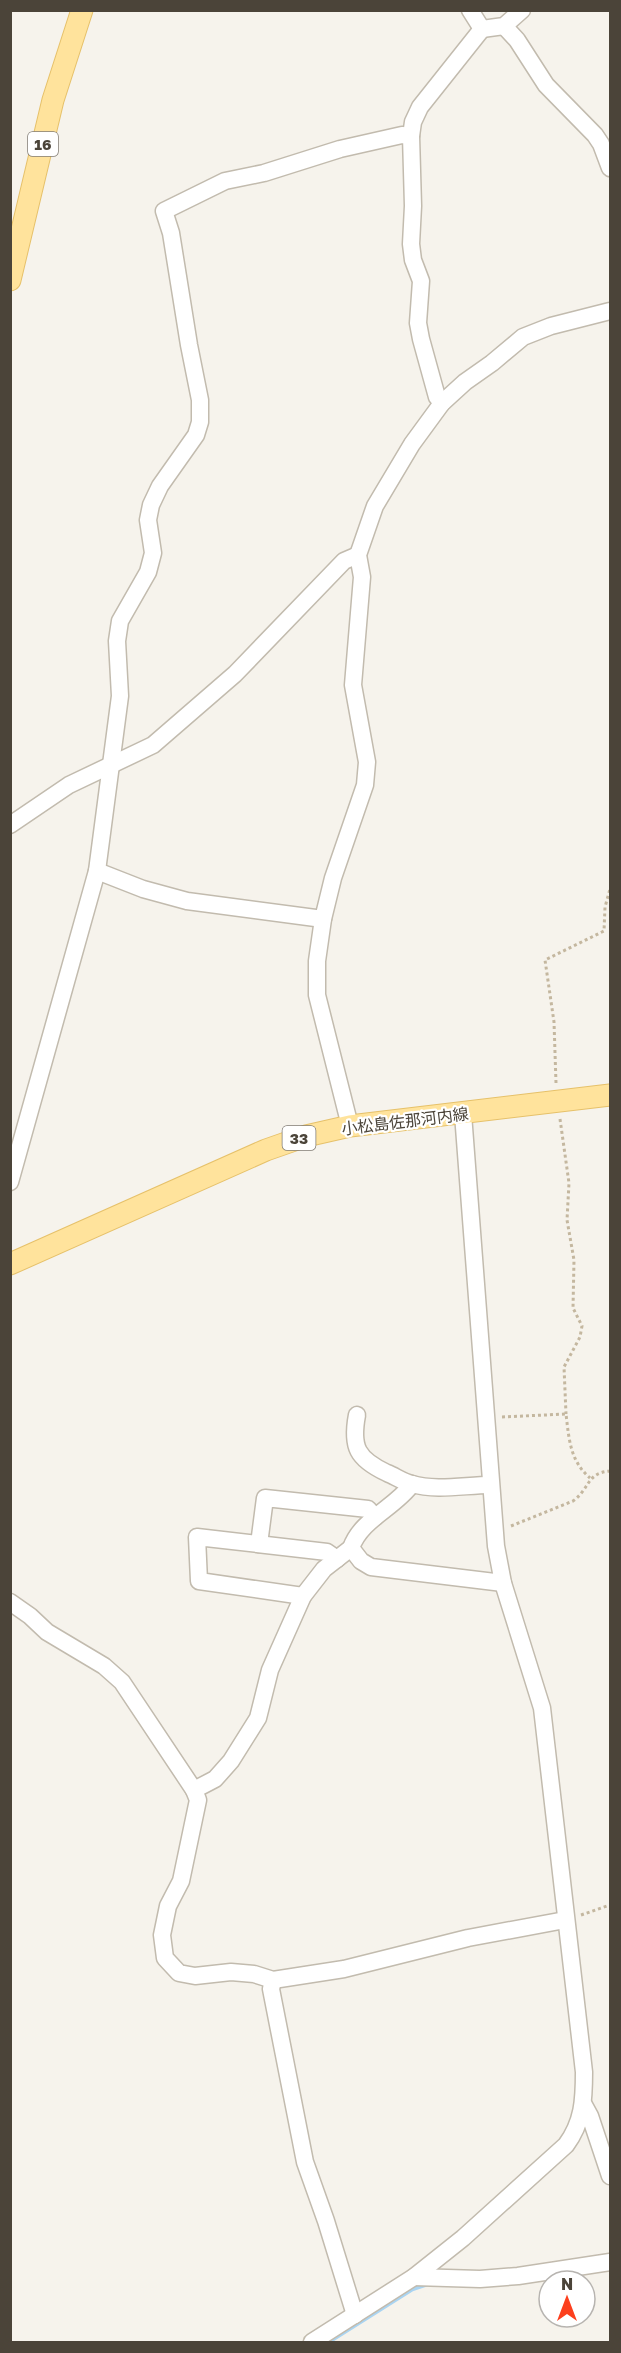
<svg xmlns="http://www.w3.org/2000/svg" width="621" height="2353" font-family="'Golos Text','Noto Sans JP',sans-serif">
  <rect width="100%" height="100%" fill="#f6f3ec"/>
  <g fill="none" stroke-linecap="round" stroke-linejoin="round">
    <path stroke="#a9d4f2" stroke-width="5" d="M328 2342 412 2289 427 2284"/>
    <g stroke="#c2bbae" stroke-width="19">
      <g id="minor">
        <path d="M470 10 482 29 504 26 522 10"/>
        <path d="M504 26 517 40 546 85 595 135 601 144 610 168"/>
        <path d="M442 403 437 397 421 339 418 323 421 281 413 260 411 244 413 206 411 136 413 122 420 107 482 29"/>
        <path d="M10 825 69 785 153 745 235 674 344 561 358 555"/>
        <path d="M97 871 143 889 187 901 323 919"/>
        <path d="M350 1126 317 995V961L323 919 333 878 365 785 367 762 353 685 362 577 358 555 375 506 412 444 442 403 465 382 492 363 523 337 551 326 610 311"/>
        <path d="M10 1182 97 871 120 696 117 641 120 621 148 572 153 553 148 520 151 505 160 486 196 435 200 422V400L189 345 171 233 164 211 225 181 264 173 340 149 402 135 411 136"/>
        <path d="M357 1415C351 1447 357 1459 387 1473 395 1476 403 1482 412 1484 436 1491 466 1485 490 1485"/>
        <path d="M412 1484C395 1508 361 1519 351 1548L361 1561 371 1567 503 1583"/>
        <path d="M259 1544 265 1498 368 1509 375 1517"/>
        <path d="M303 1596 199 1581 197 1537 327 1552 337 1559"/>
        <path d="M10 1602 30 1616 47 1632 104 1666 122 1682 194 1790 198 1800 181 1881 168 1906 162 1935 165 1958 179 1973 195 1976 231 1972 254 1974 273 1980 344 1969 468 1938 565 1920"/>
        <path d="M194 1790 215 1779 231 1761 258 1718 270 1670 303 1596 324 1569 351 1548"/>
        <path d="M273 1980 271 1989 305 2162 326 2221 355 2315"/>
        <path d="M584 2105 590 2116 610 2176"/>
        <path d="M414 2277 480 2279 518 2276 610 2262"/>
        <path d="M312 2342 414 2277 463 2238 566 2145C583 2122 584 2100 584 2072L542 1708 503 1583 496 1546 463 1114"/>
      </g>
    </g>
    <g stroke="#e6c16a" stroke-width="23">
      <g id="major">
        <path d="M10 280 53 100 82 10"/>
        <path d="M10 1264 266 1150 306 1136 350 1126 610 1095"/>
      </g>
    </g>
    <g stroke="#c4b79f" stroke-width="3" stroke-dasharray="3 3" stroke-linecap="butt">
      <path d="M556 1083 554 1022 545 960 604 931 605 907 610 889"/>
      <path d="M560 1119 569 1183 567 1220 574 1260 573 1308 582 1326 580 1337 564 1367 566 1414"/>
      <path d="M502 1417 566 1414C569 1439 570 1461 590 1478"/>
      <path d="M511 1526 573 1501C590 1489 586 1473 610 1471"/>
      <path d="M581 1915 610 1905"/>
    </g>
    <use href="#minor" stroke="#fff" stroke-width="16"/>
    <use href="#major" stroke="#ffe39c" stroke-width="21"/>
  </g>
  <g text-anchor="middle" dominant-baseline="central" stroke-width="4.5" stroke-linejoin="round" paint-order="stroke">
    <g fill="#fff" stroke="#817c74" stroke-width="1.5">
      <rect x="28" y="132" width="30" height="24" rx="4.5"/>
      <rect x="282.5" y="1126" width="33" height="24" rx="4.5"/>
    </g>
    <g font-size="15" font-weight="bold" fill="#4b4439">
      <text x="43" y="144">16</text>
      <text x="299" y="1138">33</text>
    </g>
    <g font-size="16" fill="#4b4439" stroke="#fff">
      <text transform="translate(405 1121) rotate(-7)">小松島佐那河内線</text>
    </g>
  </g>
  <rect width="621" height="2353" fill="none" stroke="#4b4439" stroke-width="24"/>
  <g transform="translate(567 2299)"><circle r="28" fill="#ffffff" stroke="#b7b4b0" stroke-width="1.5"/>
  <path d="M0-4.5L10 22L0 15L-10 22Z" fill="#fc3f1d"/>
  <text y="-9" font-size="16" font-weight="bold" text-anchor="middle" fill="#4b4439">N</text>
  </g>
</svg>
